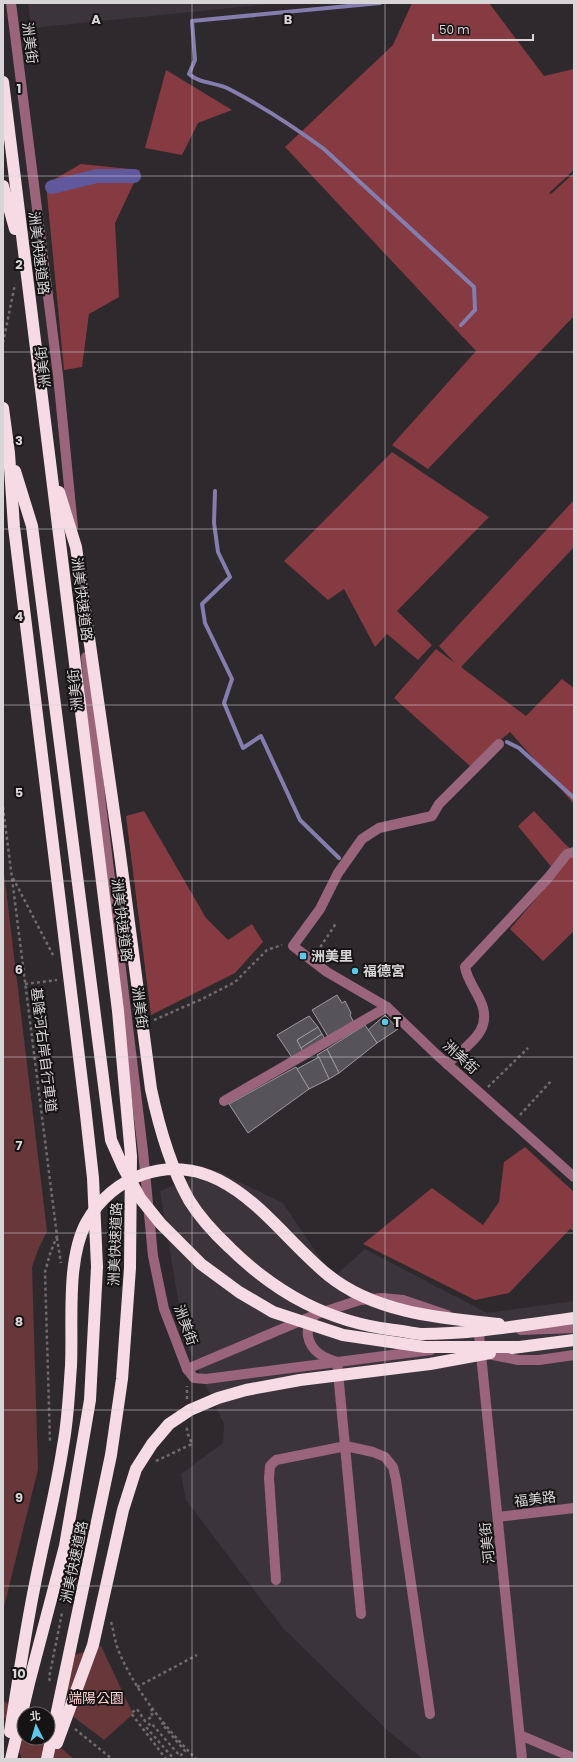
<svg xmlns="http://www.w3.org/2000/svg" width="577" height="1762" font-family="Poppins,'Noto Sans TC',sans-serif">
  <rect width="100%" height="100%" fill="#2e292d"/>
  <g fill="#3c343b">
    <path d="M28 3H280L31 28Z"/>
    <path d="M215 1170 283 1203 333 1278 365 1249 487 1313 574 1301V1759H423L388 1731 282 1627 186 1500 181 1474 223 1443 224 1424 185 1341 160 1191Z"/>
  </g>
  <g fill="#67373a">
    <path d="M3 864 47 1231 38 1250 32 1267 38 1469 3 1611Z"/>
    <path d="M101 1646 133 1714 104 1740 70 1714 63 1659Z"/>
    <path d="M3 1700 24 1717V1738L48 1737 74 1759H20L3 1719Z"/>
  </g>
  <g fill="#863a42">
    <path d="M412 3H489L544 76 574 69V170L549 193 551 194 574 173V316L428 469 392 445 476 351 285 147 393 45Z"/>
    <path d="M166 70 232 110 198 123 182 155 145 148Z"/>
    <path d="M81 164 140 170 115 223 119 297 89 314 82 367 64 370 46 184Z"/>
    <path d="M392 452 489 517 397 611 432 645 418 660 387 634 375 647 344 589 328 600 284 561Z"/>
    <path d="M574 500V547L461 667 526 716 562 679 574 688V804L510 732 470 766 394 698 436 649 455 663 439 646Z"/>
    <path d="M144 811 206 918 228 940 252 924 263 942 235 973 151 1015 126 816Z"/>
    <path d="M534 811 564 843 574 852V931L543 961 510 929 557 874 518 826Z"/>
    <path d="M525 1147 574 1192V1231L570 1229 509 1293 475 1300 363 1244 432 1188 483 1225 499 1202 504 1162Z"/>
  </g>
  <path fill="#2e292d" d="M3 1717 5 1718 22 1759H3Z"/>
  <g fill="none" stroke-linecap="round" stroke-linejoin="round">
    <g stroke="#847eae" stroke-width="4">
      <path d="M380 3 192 21 195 60 189 74C200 84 216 82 229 89 262 106 294 127 324 149L474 287 475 310 461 325"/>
      <path d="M215 491 214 523 218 552 230 577 202 604 205 623 232 679 224 703 243 748 261 736 300 820 339 858"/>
      <path d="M507 742 519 748 574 798"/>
    </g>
    <path stroke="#60589c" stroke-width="14" d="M52 187 97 176H134"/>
  </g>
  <g fill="#575459" stroke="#9d9a9f">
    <path d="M337 995 342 1003 345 1001 351 1013 350 1015 354 1023 329 1038 312 1010Z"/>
    <path d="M385 1015 398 1029 377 1043 368 1030Z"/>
    <path d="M309 1016 318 1027 297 1040 304 1053 293 1059 277 1035Z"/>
    <path d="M365 1025 377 1043 339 1073 327 1049Z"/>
    <path d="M318 1027 322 1034 301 1048 297 1040Z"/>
    <path d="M322 1034 325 1039 304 1053 301 1048Z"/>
    <path d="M327 1049 339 1073 329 1079 317 1055Z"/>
    <path d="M319 1057 329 1079 309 1089 297 1069Z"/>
    <path d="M296 1067 309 1089 248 1133 229 1104Z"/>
  </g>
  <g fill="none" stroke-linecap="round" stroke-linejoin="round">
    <g stroke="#6f6b6e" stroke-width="2.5" stroke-dasharray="3 3" stroke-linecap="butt">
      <path d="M3 343 15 284"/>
      <path d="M3 807 57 1236 50 1254 45 1272 50 1441"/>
      <path d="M13 878 53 955"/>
      <path d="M317 952 337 922"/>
      <path d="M25 984 57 980"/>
      <path d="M154 1020 202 999 235 982 267 950 282 945"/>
      <path d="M488 1087 528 1048"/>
      <path d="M520 1115 552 1080"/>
      <path d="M57 1238 61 1263"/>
      <path d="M187 1399V1386"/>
      <path d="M156 1461 192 1444 187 1432V1426"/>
      <path d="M111 1622C114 1632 115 1643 119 1652 136 1692 166 1728 196 1759"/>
      <path d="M50 1681 49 1678 62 1613"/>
      <path d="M137 1687 197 1655"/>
      <path d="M153 1709 150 1711 153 1716 145 1721 137 1709 131 1713 166 1759"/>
      <path d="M164 1722 162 1724 185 1751 180 1756 151 1723 146 1727 174 1759"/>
      <path d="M75 1729 112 1759"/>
    </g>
    <g stroke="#9a657a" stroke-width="10">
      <path d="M11 3 58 375 73 527"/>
      <path d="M86 657 101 804 143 1151 153 1256 164 1309 187 1369 194 1378 206 1379 431 1350"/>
      <path d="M499 744 439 804 432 816 379 828 362 839 338 873 320 909 293 946 327 972 387 1007 436 1054 574 1177"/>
      <path d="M447 1064C467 1045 495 1031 480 1000 475 989 467 979 465 967L548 878 567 854 574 852"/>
      <path d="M224 1101 387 1007"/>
      <path d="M313 1318C309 1323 307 1330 308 1336 311 1352 323 1357 337 1362L361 1614"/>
      <path d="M478 1325 522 1759"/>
      <path d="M521 1330 574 1328"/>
      <path d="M483 1353 518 1360H539L574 1355"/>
      <path d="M187 1369 317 1314 360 1300 382 1298 403 1300 447 1315"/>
      <path d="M498 1517 574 1508"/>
      <path d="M276 1580 269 1478 270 1466 276 1460 346 1446 373 1452 385 1457 393 1467 396 1480 430 1714"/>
      <path d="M520 1735 574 1758"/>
    </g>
    <g stroke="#f6dae4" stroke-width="12">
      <path d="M3 82 118 1011 131 1156 130 1268 122 1379 111 1455 47 1759"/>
      <path d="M3 186 15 229"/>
      <path d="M3 408 9 453 14 527 85 1106 93 1178 97 1267 90 1400 65 1546 29 1683 11 1759"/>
      <path d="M15 471 32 526 111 1140 123 1167 140 1198 161 1224 201 1264 239 1292 273 1312 343 1335 425 1347H520"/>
      <path d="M59 492 76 547 119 847 151 1089C159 1127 170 1166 189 1200 200 1218 215 1234 230 1248 277 1294 329 1322 394 1330 403 1331 412 1333 421 1334 472 1334 523 1325 574 1318"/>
      <path d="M512 1348 574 1340"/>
      <path d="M10 1732C18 1682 25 1633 35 1584 44 1538 56 1492 63 1446 68 1420 69 1392 71 1366 73 1323 66 1261 86 1223 112 1175 170 1155 219 1180 262 1202 290 1244 328 1275 375 1313 440 1318 499 1324"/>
      <path d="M57 1743 93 1645 123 1510 136 1469 152 1444 169 1424 190 1410 218 1398 246 1390 300 1380 430 1364 490 1353"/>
    </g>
  </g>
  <path fill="none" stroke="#d8d5d7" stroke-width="1" stroke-opacity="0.55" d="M192 3V1759M385 3V1759M3 176H574M3 352H574M3 529H574M3 705H574M3 881H574M3 1057H574M3 1233H574M3 1410H574M3 1586H574"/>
  <g fill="#5cc7e7" stroke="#151314" stroke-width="1.5">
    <rect x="299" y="952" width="8" height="8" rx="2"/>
    <circle cx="355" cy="971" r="4"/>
    <circle cx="385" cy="1022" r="4"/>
  </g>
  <g text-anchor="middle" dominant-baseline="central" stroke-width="4" stroke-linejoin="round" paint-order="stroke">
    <g font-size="14" fill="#d8d5d7" stroke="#151314">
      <text transform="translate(30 43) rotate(83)">洲美街</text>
      <text transform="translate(39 253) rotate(83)">洲美快速道路</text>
      <text transform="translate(43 367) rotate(-97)">洲美街</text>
      <text transform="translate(82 599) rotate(83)">洲美快速道路</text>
      <text transform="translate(75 690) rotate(-96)">洲美街</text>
      <text transform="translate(122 920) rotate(83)">洲美快速道路</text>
      <text transform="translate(140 1008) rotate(83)">洲美街</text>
      <text transform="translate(44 1050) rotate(83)">基隆河右岸自行車道</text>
      <text transform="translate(461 1057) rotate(42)">洲美街</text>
      <text transform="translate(115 1244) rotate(-88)">洲美快速道路</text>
      <text transform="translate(186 1325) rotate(70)">洲美街</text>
      <text transform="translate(535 1499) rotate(-7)">福美路</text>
      <text transform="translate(487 1543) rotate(-96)">河美街</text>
      <text transform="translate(74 1562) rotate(-78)">洲美快速道路</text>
    </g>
    <g font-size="14" font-weight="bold" fill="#d8d5d7" stroke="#151314" text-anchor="start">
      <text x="311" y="956">洲美里</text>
      <text x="363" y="971">福德宮</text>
      <text x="393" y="1022">T</text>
    </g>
    <g font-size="14" fill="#ffcfd0" stroke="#151314">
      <text x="96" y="1698">端陽公園</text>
    </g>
  </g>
  <g font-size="13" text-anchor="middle" font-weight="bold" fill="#d8d5d7" stroke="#151314" stroke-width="4" stroke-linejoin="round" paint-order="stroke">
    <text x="96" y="24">A</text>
    <text x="288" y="24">B</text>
    <text x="19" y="93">1</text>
    <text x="19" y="269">2</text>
    <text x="19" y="445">3</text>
    <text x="19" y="621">4</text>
    <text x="19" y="797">5</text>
    <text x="19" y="974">6</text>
    <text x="19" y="1150">7</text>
    <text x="19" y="1326">8</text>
    <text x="19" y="1502">9</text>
    <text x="19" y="1678">10</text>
  </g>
  <rect width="577" height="1762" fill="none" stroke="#d8d5d7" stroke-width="8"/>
  <g transform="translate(36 1726) rotate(355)"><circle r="19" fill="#151314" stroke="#636162"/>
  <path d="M0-3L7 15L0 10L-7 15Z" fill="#5cc7e7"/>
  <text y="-6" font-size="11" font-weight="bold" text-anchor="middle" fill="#d8d5d7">北</text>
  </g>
  <path d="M433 34v6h100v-6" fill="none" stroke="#d8d5d7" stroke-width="2"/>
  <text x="439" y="34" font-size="12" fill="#d8d5d7" stroke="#151314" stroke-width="3" paint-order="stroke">50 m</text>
</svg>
